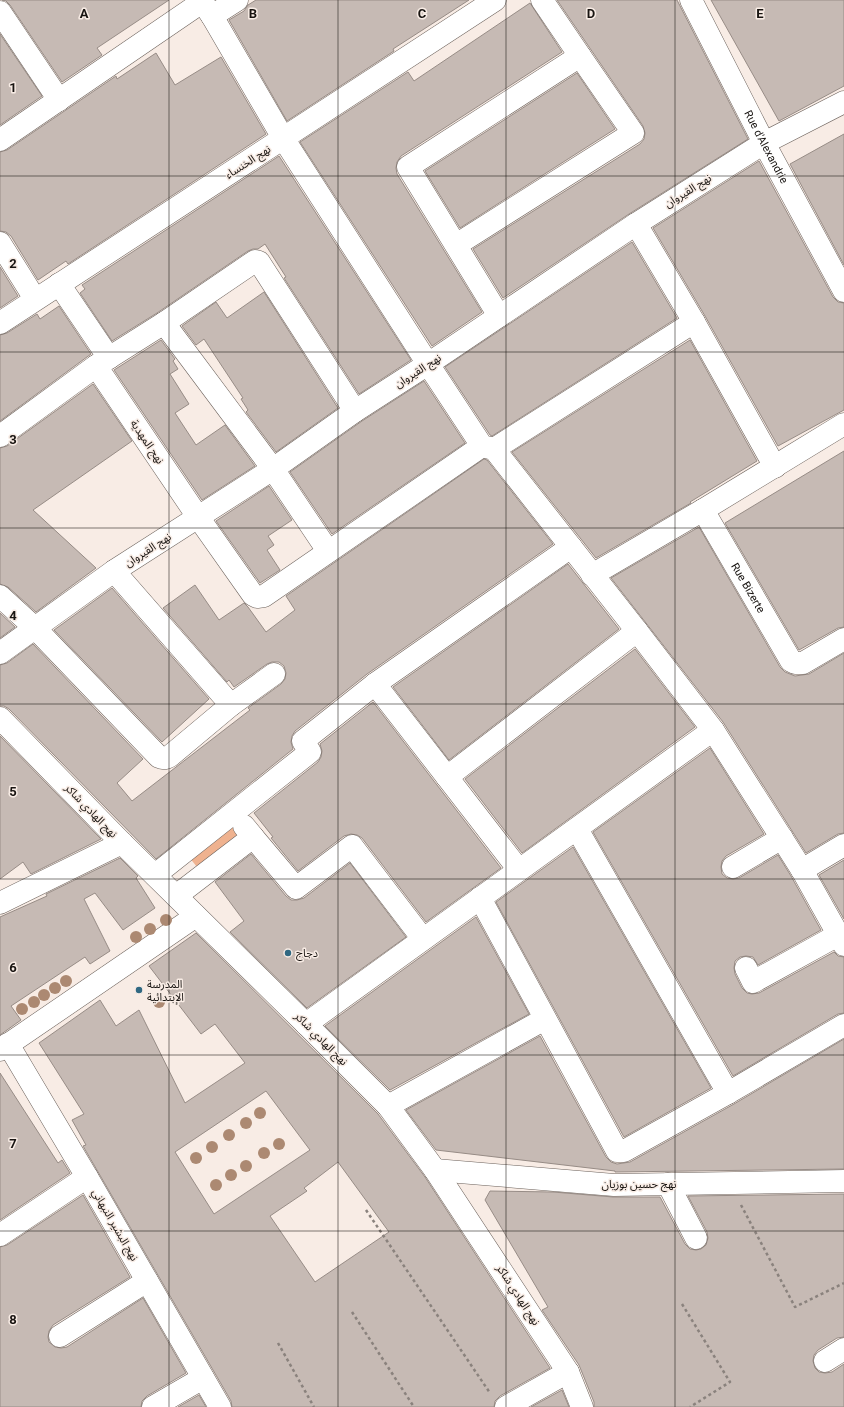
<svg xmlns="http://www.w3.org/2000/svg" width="844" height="1407" font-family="Roboto,'Noto Sans Arabic',sans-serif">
  <rect width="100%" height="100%" fill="#f8ece5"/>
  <path fill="#efb28f" d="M235 822 243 832 197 867 189 857Z"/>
  <g fill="#c6bab4" stroke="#978c86" fill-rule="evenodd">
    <path d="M2 0H169L97 48 102 55 62 82 10 5 6 1Z"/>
    <path d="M256 0H469L393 49 394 51 287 121 229 20 244 11 248 5Z"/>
    <path d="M557 0H677L748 139 629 214 503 298 473 249 640 144 644 139 645 133 643 126Z"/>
    <path d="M711 0H844V86L779 121Z"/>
    <path d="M530 3 562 52 401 156 397 162 396 168 397 174 482 312 432 346 300 142 408 72 414 81Z"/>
    <path d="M0 34 42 96 0 125Z"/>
    <path d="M156 53 175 85 221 57 266 134 68 264 66 261 38 280 11 236 6 232 0 231V152L7 150 116 76 117 79Z"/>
    <path d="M577 73 615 129 460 228 425 171Z"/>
    <path d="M844 134V265L790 164Z"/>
    <path d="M279 156 411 360 359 394 284 278 286 277 265 244 258 249H253L248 251 157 313 112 341 80 293 85 289 82 285Z"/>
    <path d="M759 161 833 297 838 302 844 303V410L778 446 705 316 653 228Z"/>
    <path d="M632 242 677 318 492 436 490 435 445 367Z"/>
    <path d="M0 267 18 296 0 308Z"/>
    <path d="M264 292 338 408 276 452 246 412 248 410 241 399 243 398 204 339 196 345 182 326 216 302 227 318Z"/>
    <path d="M59 306 91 354 0 421V335L7 333 37 314 40 319Z"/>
    <path d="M161 340 175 359 173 361 178 369 170 374 189 404 175 413 196 445 225 425 255 466 202 500 114 370Z"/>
    <path d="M690 340 757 461 690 502 691 503 596 558 512 452Z"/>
    <path d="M424 381 465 443 332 534 290 472 362 421Z"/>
    <path d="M93 384 132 441 33 510 96 568 36 612 8 587 0 584V448L7 446Z"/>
    <path d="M844 451V627L838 628 799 650 725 523Z"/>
    <path d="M484 459 487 460 553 544 367 674 295 731 292 736 291 742 293 749 156 859 9 709 4 706H0V665L7 663 33 644 143 759 117 783 132 801 250 710 248 708 281 684 285 679 286 673 284 666 279 662H272L267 664 234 687 229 680 227 682 163 608 195 585 219 620 244 603 248 607 266 632 295 610 286 596Z"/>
    <path d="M269 486 292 520 268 536 274 545 267 550 280 570 260 583 216 521Z"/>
    <path d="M699 527 780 667 785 672 795 676 809 674 844 653V833L838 834 806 853 723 722 611 578Z"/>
    <path d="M568 564 619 629 449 760 393 687Z"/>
    <path d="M112 588 209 699 162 742 54 630Z"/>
    <path d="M0 613 15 627 0 638Z"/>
    <path d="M635 649 695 727 522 853 465 779Z"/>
    <path d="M373 702 501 868 426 922 362 838 357 835 351 834 344 836 298 871 271 838 273 837 254 813 318 762 321 757 322 751 320 744Z"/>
    <path d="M0 736 101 839 31 874 23 862 0 879Z"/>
    <path d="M710 748 764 834 726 856 722 861 721 867 722 874 727 878 733 879 739 878 778 855 791 876 821 930 758 965 753 957 746 956 740 957 735 961 734 968 735 974 742 988 747 993 752 994 759 993 834 952 838 956 844 957V1013L838 1014 733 1076 593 832Z"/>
    <path d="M573 847 711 1088 624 1137 496 902Z"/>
    <path d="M251 854 286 896 291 900H297L304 898 350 863 406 937 307 1008 230 932 244 921 215 882Z"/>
    <path d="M120 858 138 876 136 878 155 908 123 930 95 893 84 899 110 951 90 964 85 957 11 1006 21 1020 0 1035V917L47 896 46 894Z"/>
    <path d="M844 860V919L819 875Z"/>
    <path d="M476 917 529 1014 390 1090 325 1026Z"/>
    <path d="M196 933 378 1114 425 1177 550 1368 500 1396 495 1401 494 1407H232L231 1401 83 1146 86 1145 72 1120 84 1114 39 1043 100 1000 116 1026 139 1010 185 1103 245 1063 215 1024 201 1034 149 966ZM266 1091 310 1150 214 1214 175 1152ZM338 1162 389 1232 315 1282 270 1216 307 1191 304 1188Z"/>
    <path d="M540 1036 606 1157 611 1162 617 1164 630 1162 734 1104 844 1039V1169L615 1172V1171L436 1150 406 1110Z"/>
    <path d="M0 1073 58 1163 62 1160 70 1173 0 1220Z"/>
    <path d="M490 1191 553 1192 613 1197H660L685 1244 690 1249 696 1250 701 1249 706 1245 708 1238 707 1232 688 1196 844 1194V1337L837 1338 818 1350 814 1355 813 1361 815 1368 819 1372 825 1373 832 1372 844 1364V1407H594V1402L579 1365 542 1310 548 1307 485 1200Z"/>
    <path d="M83 1195 130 1277 53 1325 49 1331 48 1337 49 1342 55 1347 61 1348 67 1347 143 1298 186 1373 147 1396 142 1401 141 1407H0V1247L7 1245Z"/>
    <path d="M562 1390 569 1407H531Z"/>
    <path d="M199 1395 206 1407H178Z"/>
  </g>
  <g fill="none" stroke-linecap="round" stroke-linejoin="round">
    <g stroke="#6c625c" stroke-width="23">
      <g id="minor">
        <path d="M201 0 212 16 283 138 428 364 482 446 494 449 637 631 713 730 802 870 844 945"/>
        <path d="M542 0 580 56"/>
        <path id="s1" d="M691 0 764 143 844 291"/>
        <path d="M0 12 59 100"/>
        <path d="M212 16 237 0"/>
        <path d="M0 140 202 2"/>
        <path d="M636 224 694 322 775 467"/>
        <path d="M0 243 35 299"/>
        <path d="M456 245 633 133 580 56 408 167 499 316"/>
        <path d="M59 284 109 358"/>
        <path d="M0 323 495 0"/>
        <path d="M164 323 273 469 328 551"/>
        <path d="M96 366 198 517 253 595 257 597 264 596 482 446"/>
        <path d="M0 436 96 366 164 323 255 261 259 262 355 411"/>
        <path d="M494 449 694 322"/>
        <path id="s2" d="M703 510 791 661 795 663H803L844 639"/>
        <path d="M114 571 231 705"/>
        <path d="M592 575 703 510 844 424"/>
        <path d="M0 596 35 628 159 757C163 759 167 758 170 756L231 705 274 674"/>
        <path d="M0 653 114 571 273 469 355 411 428 364 636 224 764 143 844 102"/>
        <path d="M375 684 519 870"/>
        <path d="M0 718 122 843 306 1024 388 1106 435 1170 568 1372 582 1407"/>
        <path d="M447 777 637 631"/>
        <path d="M577 829 728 1093"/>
        <path d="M253 837 296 888 352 846 423 939"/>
        <path d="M733 867 782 838"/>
        <path d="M802 870 844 845"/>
        <path d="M155 875 310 752 303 741 375 684 571 547"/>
        <path d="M176 896 253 837 244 826"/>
        <path d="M480 898 617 1151H624L728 1093 844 1025"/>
        <path d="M0 903 122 843"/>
        <path d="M746 968 753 982 838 935"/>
        <path d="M306 1024 713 730"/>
        <path d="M8 1044 87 1177 220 1407"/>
        <path d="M0 1050 196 916"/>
        <path d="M388 1106 545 1019"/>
        <path d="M435 1170 614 1185 844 1181"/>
        <path d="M668 1184 696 1238"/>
        <path d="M0 1235 87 1177"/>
        <path d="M60 1336 147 1281"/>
        <path d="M825 1361 844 1349"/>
        <path d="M153 1407 203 1378"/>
        <path d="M506 1407 568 1372"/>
      </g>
    </g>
    <g stroke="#8a827d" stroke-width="2.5" stroke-dasharray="3 3" stroke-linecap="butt">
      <path d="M741 1205 795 1307 844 1283"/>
      <path d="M366 1210 490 1393"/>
      <path d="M682 1304 730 1382 690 1407"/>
      <path d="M352 1312 414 1407"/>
      <path d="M278 1343 314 1407"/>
    </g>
    <use href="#minor" stroke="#fff" stroke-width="22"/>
  </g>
  <g fill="#ac8972">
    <circle cx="166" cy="920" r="6"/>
    <circle cx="150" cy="929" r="6"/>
    <circle cx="136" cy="937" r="6"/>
    <circle cx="66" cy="981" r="6"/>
    <circle cx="55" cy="988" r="6"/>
    <circle cx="44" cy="995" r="6"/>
    <circle cx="34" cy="1002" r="6"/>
    <circle cx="159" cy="1002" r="6"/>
    <circle cx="22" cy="1009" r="6"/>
    <circle cx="260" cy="1113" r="6"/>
    <circle cx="246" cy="1123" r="6"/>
    <circle cx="229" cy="1135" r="6"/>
    <circle cx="279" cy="1144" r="6"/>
    <circle cx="212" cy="1147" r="6"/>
    <circle cx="264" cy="1153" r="6"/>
    <circle cx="196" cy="1158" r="6"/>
    <circle cx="246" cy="1166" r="6"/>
    <circle cx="231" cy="1175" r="6"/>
    <circle cx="216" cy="1185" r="6"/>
  </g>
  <path fill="none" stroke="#181411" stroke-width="1" stroke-opacity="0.55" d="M169 0V1407M338 0V1407M506 0V1407M675 0V1407M0 176H844M0 352H844M0 528H844M0 704H844M0 879H844M0 1055H844M0 1231H844"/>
  <g fill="#306882" stroke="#f8ece5" stroke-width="1.5">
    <circle cx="288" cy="953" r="4"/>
    <circle cx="139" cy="990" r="4"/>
  </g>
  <g text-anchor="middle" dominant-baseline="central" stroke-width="3" stroke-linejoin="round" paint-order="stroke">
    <g font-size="11" fill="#181411" stroke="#f8ece5">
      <text stroke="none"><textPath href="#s1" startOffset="165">Rue d'Alexandrie</textPath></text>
      <text transform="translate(248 162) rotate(-33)">نهج الخنساء</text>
      <text transform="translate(688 191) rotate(-32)">نهج القيروان</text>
      <text transform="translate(418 371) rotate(-33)">نهج القيروان</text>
      <text transform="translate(147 442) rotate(56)">نهج المهدية</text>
      <text transform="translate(148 550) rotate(-33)">نهج القيروان</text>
      <text stroke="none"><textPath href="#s2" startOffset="90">Rue Bizerte</textPath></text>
      <text transform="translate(91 811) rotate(46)">نهج الهادي شاكر</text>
      <text transform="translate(321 1039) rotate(45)">نهج الهادي شاكر</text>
      <text x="639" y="1184">نهج حسين بوزيان</text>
      <text transform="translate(115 1225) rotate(60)">نهج البشير النبهاني</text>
      <text transform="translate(518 1295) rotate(57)">نهج الهادي شاكر</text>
    </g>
    <g font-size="11" fill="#181411" stroke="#f8ece5" text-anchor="start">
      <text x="296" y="953">دجاج</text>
      <text x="147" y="984">المدرسة<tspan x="147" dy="13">الإبتدائية</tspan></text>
    </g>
  </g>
  <g font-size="13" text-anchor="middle" font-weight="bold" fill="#181411" stroke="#f8ece5" stroke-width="3" stroke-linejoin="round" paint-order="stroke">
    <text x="84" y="18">A</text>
    <text x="253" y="18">B</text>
    <text x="422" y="18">C</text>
    <text x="591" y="18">D</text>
    <text x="760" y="18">E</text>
    <text x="13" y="92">1</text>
    <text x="13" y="268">2</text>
    <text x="13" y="444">3</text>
    <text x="13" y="620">4</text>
    <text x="13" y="796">5</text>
    <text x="13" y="972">6</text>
    <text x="13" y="1148">7</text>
    <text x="13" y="1324">8</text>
  </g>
</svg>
